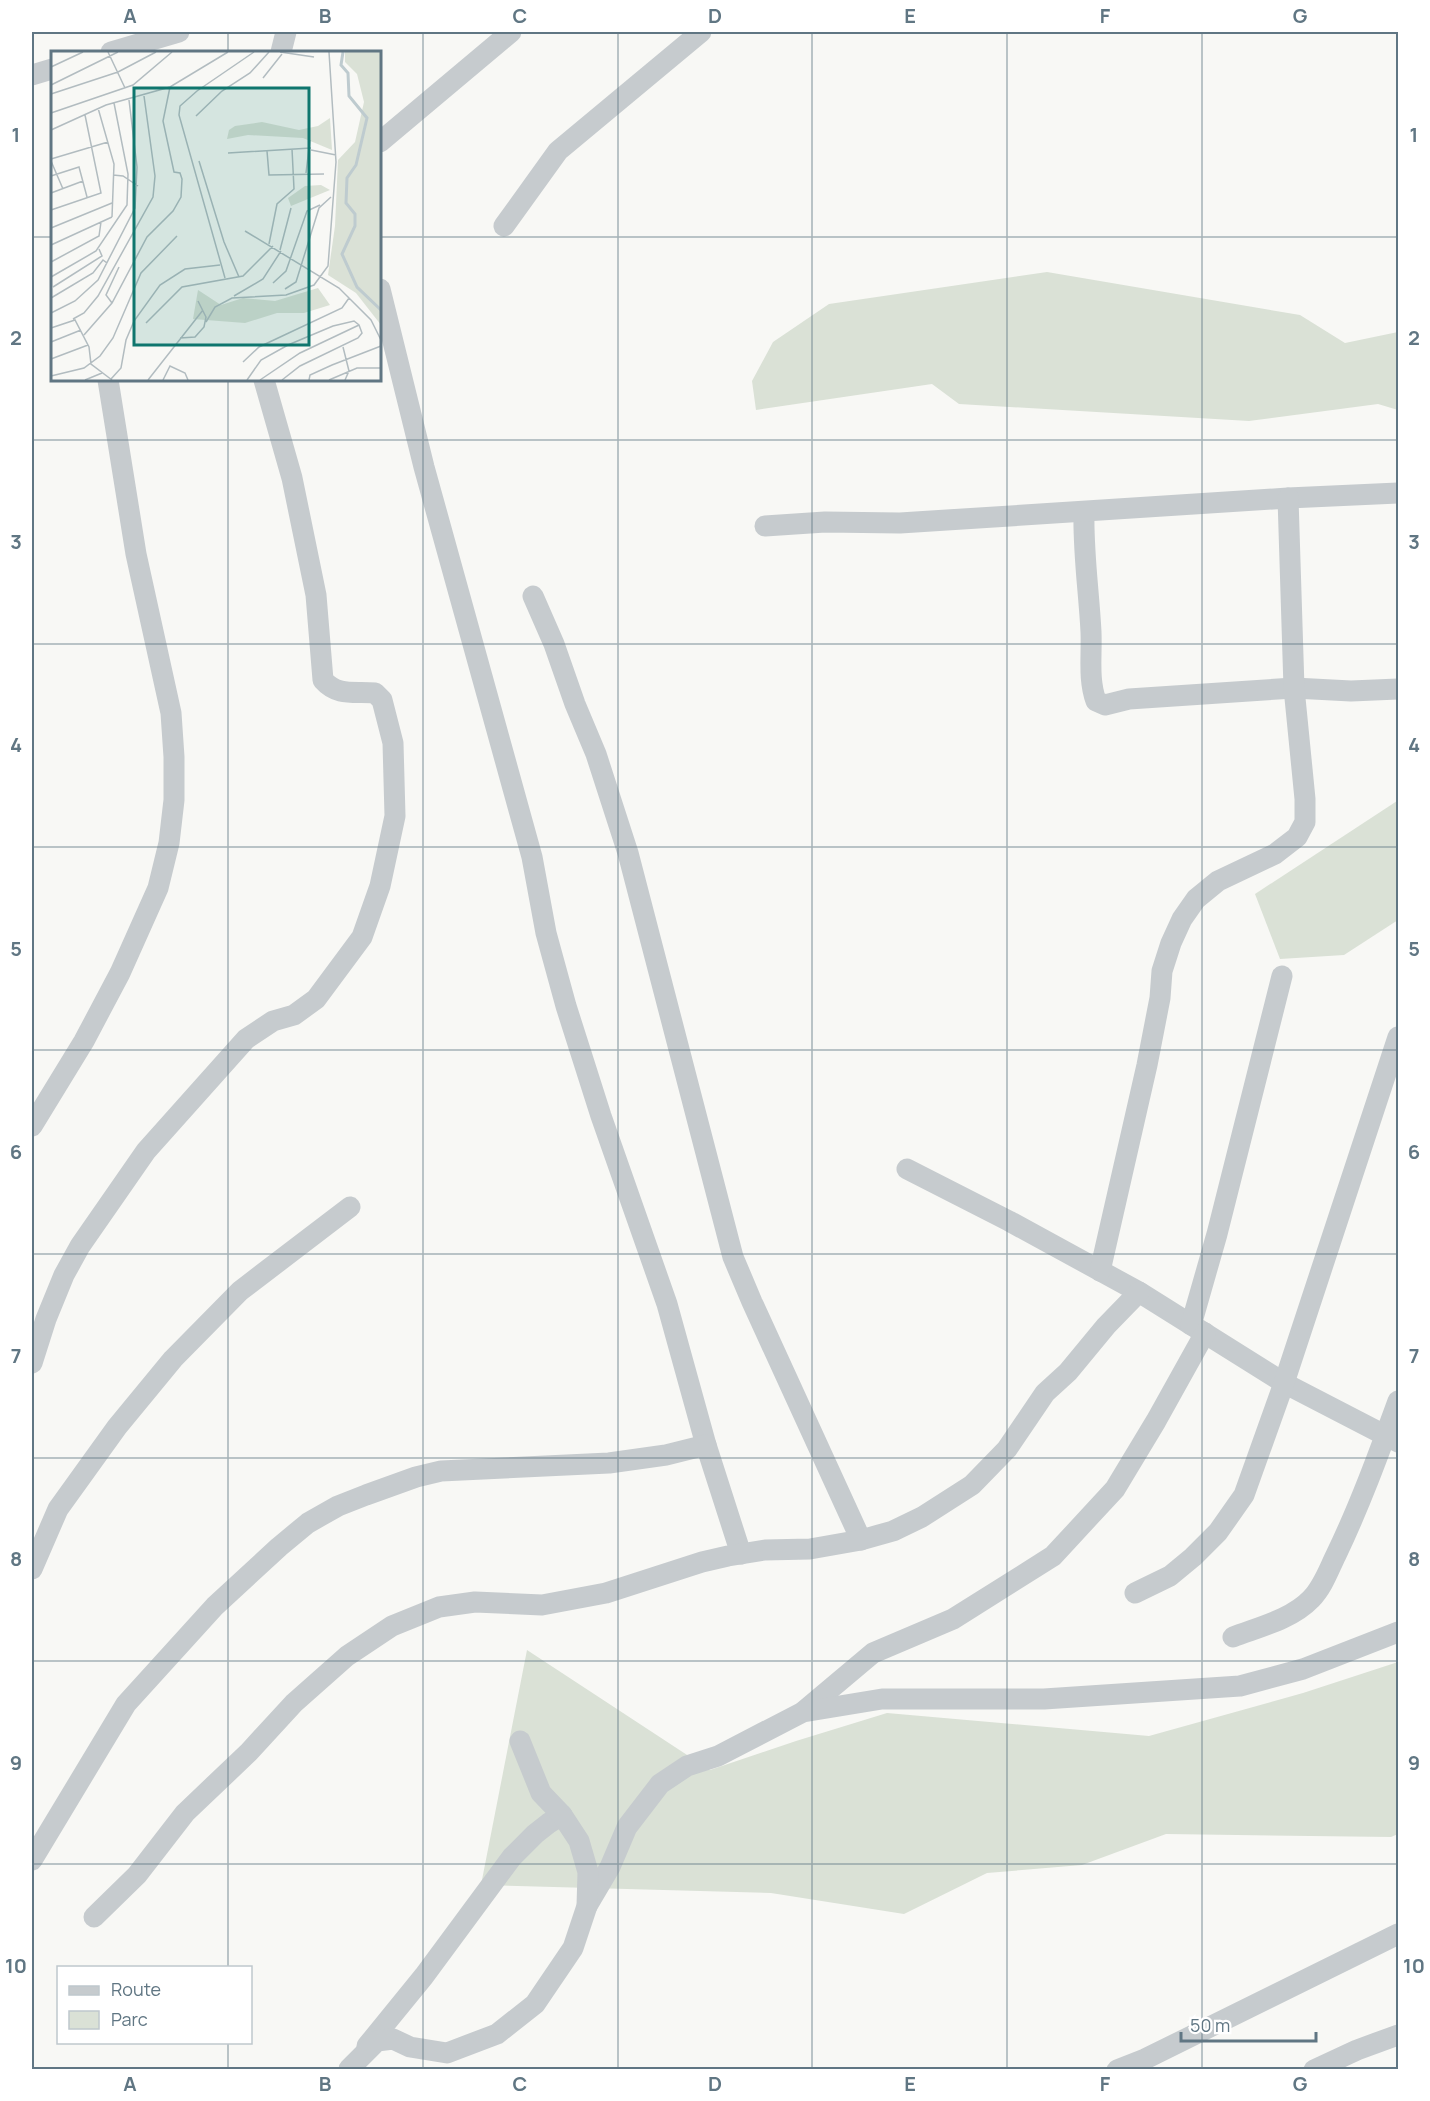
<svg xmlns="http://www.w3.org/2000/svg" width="1430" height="2101" font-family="Manrope,sans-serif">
  <rect width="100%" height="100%" fill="#f8f8f5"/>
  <g fill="#dae1d6">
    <path d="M1047 272 1300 315 1345 343 1398 332V410L1378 404 1249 421 959 404 932 384 756 410 752 381 773 342 829 304Z"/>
    <path d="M1397 801H1398V920L1344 955 1280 959 1255 894Z"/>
    <path d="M527 1650 710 1770 796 1741 887 1713 1149 1736 1303 1693 1398 1662V1834L1391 1837 1166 1834 1082 1865 987 1873 904 1914 771 1893 481 1885Z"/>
  </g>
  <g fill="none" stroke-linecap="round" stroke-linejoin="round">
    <g stroke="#c6cbce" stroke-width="21">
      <path d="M111 52 179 32"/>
      <path d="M281 52 286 32"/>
      <path d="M32 75 52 69"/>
      <path d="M380 142 511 32"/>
      <path d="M504 226 558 151 701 32"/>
      <path d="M380 289 424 467 532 857 546 933 566 1006 601 1116 667 1304 706 1445 741 1554"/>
      <path d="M1084 512C1083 553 1089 592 1091 632 1092 656 1088 679 1096 701L1105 705 1129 699 1294 688 1351 691 1398 689"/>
      <path d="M765 526 825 522 900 523 1288 498 1398 493"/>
      <path d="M533 596 554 644 575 704 596 754 628 853 733 1257 752 1302 861 1540"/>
      <path d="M32 1126 84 1041 120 973 158 888 169 843 174 800V757L171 713 136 554 108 380"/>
      <path d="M907 1169 1009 1221 1139 1292 1284 1383 1398 1442"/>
      <path d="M1100 1271 1147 1065 1160 998 1162 971 1171 943 1182 919 1196 899 1218 881 1275 854 1297 837 1305 822V799L1294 688 1288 498"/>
      <path d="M1191 1325 1217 1234 1282 976"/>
      <path d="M32 1363 46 1319 64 1275 80 1246 146 1151 246 1039 273 1021 294 1015 316 999 362 937 380 886 395 816 393 743 382 700 375 693C355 691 338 697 323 680L316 595 292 478 264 380"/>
      <path d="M32 1569 58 1509 117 1427 173 1359 240 1291 350 1207"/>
      <path d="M1135 1593 1170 1576 1193 1557 1218 1532 1244 1495 1284 1383 1398 1037"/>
      <path d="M1233 1637C1259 1627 1292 1619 1311 1599 1323 1587 1329 1569 1336 1555 1360 1505 1379 1453 1398 1401"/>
      <path d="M804 1711 873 1653 953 1619 1053 1556 1115 1489 1156 1421 1205 1333"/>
      <path d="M32 1860 126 1704 215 1606 279 1547 308 1523 338 1506 366 1495 416 1477 441 1471 609 1463 666 1455 706 1445"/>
      <path d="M587 1906 610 1867 627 1827 660 1784 687 1766 718 1756 803 1712 882 1699H1044L1240 1686 1303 1669 1398 1632"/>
      <path d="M94 1917 137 1875 185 1813 249 1752 294 1703 347 1656 392 1626 439 1607 475 1602 542 1605 606 1593 702 1562 728 1556 765 1550 810 1549 861 1540 893 1531 922 1517 972 1485 1007 1449 1045 1393 1068 1372 1106 1326 1139 1292"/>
      <path d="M367 2046 424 1976 512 1857 535 1834 549 1823 562 1815"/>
      <path d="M349 2069 377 2041 393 2039 410 2047 447 2053 497 2034 535 2004 573 1948 587 1906 588 1872 579 1841 562 1815 541 1793 520 1741"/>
      <path d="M1117 2070 1145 2059 1398 1934"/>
      <path d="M1314 2070 1357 2050 1398 2035"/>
    </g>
  </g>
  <path fill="none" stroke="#607683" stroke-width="1.5" stroke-opacity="0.55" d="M228 32V52M423 32V2070M618 32V2070M812 32V2070M1007 32V2070M1202 32V2070M32 237H52M380 237H1398M228 380V1968M32 440H1398M32 644H1398M32 847H1398M32 1050H1398M32 1254H1398M32 1458H1398M32 1661H1398M32 1864H1398M228 2042V2070"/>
  <g transform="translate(51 51)">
    <rect width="330" height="330" fill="#f8f8f5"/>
    <path d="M294 1H330V274L305 242 277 224 284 175 287 109 304 91 313 51 306 23 294 11ZM279 67 281 99 252 87 197 84 176 88 178 79 184 75 211 71 248 79 267 75ZM270 134 279 139 240 155 237 147 254 135ZM267 237 279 254 253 262H226L194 272 142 268 147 239 170 254 192 247 224 250Z" fill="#dae1d6"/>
    <path fill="none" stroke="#becbcf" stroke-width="3" d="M292 1 290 14 297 22 298 45 316 67 305 114 296 127 295 152 304 163V175L291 203 306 236 330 259"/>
    <path fill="none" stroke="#b2bcc0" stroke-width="1.5" d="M57 1 74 37M229 1 263 6M0 16 32 1M212 27 231 3M0 34 67 1M0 43 67 21 105 1M47 57 63 113 61 166M0 62 82 34 121 1M145 65 171 40 199 22 218 1M0 79 55 54 119 36 177 1M260 99 285 104M216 100 218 124 273 123M177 102 260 97M0 108 57 91M0 110 12 138M148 110 173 191 188 226M255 122 259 89M62 124 72 125 87 135M0 125 28 116 36 146M0 142 32 130M0 159 50 142 34 64M0 177 61 152M194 180 288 237 320 269 330 289M218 193 226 153 243 138 241 98M0 194 61 166M229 199 240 157M0 211 48 185 50 171M0 226 45 200 76 154 77 123 63 52M174 227 128 64 129 55 146 40 203 1M222 232 235 220 256 160 269 154M2 236 51 205 48 198M234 238 245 231 268 157 280 146M183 245 212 228 230 200M0 247 42 222 52 209 56 212M61 252 55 244 68 216M0 262 24 250 47 229 84 157 86 116 78 49M22 268 33 262 47 245 102 146 104 125 93 45M155 271 164 256 181 247 235 244 263 234 277 215 285 111 278 1M95 272 131 236 192 225 222 195M0 277 24 269 38 296 40 313 61 329M33 284 61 252 96 186 122 160 130 146 131 128 129 122 123 121 112 70 119 36M129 287 144 286 153 276 155 266 147 250M0 291 30 279M292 296 298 320 294 329M0 308 37 294M192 311 208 296 291 257 298 247M0 325 33 317 49 305 62 287 90 222 126 185M60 328 70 317 75 289 83 270 109 234 134 218 169 214M34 329 51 322M97 329 152 259M112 329 119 315 134 322 137 329M196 329 210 309 237 294 282 275 303 270 308 274 311 282 307 287 249 315 231 329M209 329 249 302 308 274M258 329 259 324 281 314 330 295M278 329 306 317H330"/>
    <path fill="#0f766e" fill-opacity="0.15" stroke="#0f766e" stroke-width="3" d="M83 37H258V294H83Z"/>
    <rect width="330" height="330" fill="none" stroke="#607683" stroke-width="3"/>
  </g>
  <rect width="1430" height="2101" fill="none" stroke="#ffffff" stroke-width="66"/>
  <rect x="57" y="1966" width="195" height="78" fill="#ffffff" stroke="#bfc8cd" stroke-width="1.5"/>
  <rect x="69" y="1986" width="30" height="9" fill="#c6cbce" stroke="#bfc8cd" stroke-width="1.5"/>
  <text x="111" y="1996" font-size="18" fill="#607683">Route</text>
  <rect x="69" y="2011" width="30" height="18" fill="#dae1d6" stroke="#bfc8cd" stroke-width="1.5"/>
  <text x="111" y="2026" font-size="18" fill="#607683">Parc</text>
  <path d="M1181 2032v9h135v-9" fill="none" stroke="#607683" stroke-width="3"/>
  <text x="1190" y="2032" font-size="18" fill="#607683" stroke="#ffffff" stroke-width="4.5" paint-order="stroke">50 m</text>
  <rect x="33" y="33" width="1364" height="2035" fill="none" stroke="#607683" stroke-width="2"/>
  <g font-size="20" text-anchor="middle" font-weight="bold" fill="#607683">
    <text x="130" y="23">A</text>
    <text x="325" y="23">B</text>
    <text x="520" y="23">C</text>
    <text x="715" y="23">D</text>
    <text x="910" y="23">E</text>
    <text x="1105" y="23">F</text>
    <text x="1300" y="23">G</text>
    <text x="16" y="142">1</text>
    <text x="1414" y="142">1</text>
    <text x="16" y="345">2</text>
    <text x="1414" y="345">2</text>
    <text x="16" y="549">3</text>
    <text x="1414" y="549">3</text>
    <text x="16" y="752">4</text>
    <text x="1414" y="752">4</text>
    <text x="16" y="956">5</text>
    <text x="1414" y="956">5</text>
    <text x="16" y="1159">6</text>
    <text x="1414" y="1159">6</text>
    <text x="16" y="1363">7</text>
    <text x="1414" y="1363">7</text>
    <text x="16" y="1566">8</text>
    <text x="1414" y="1566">8</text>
    <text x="16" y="1770">9</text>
    <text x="1414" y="1770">9</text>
    <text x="16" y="1973">10</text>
    <text x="1414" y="1973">10</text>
    <text x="130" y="2091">A</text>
    <text x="325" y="2091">B</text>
    <text x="520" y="2091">C</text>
    <text x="715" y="2091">D</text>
    <text x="910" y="2091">E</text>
    <text x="1105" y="2091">F</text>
    <text x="1300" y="2091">G</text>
  </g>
</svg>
